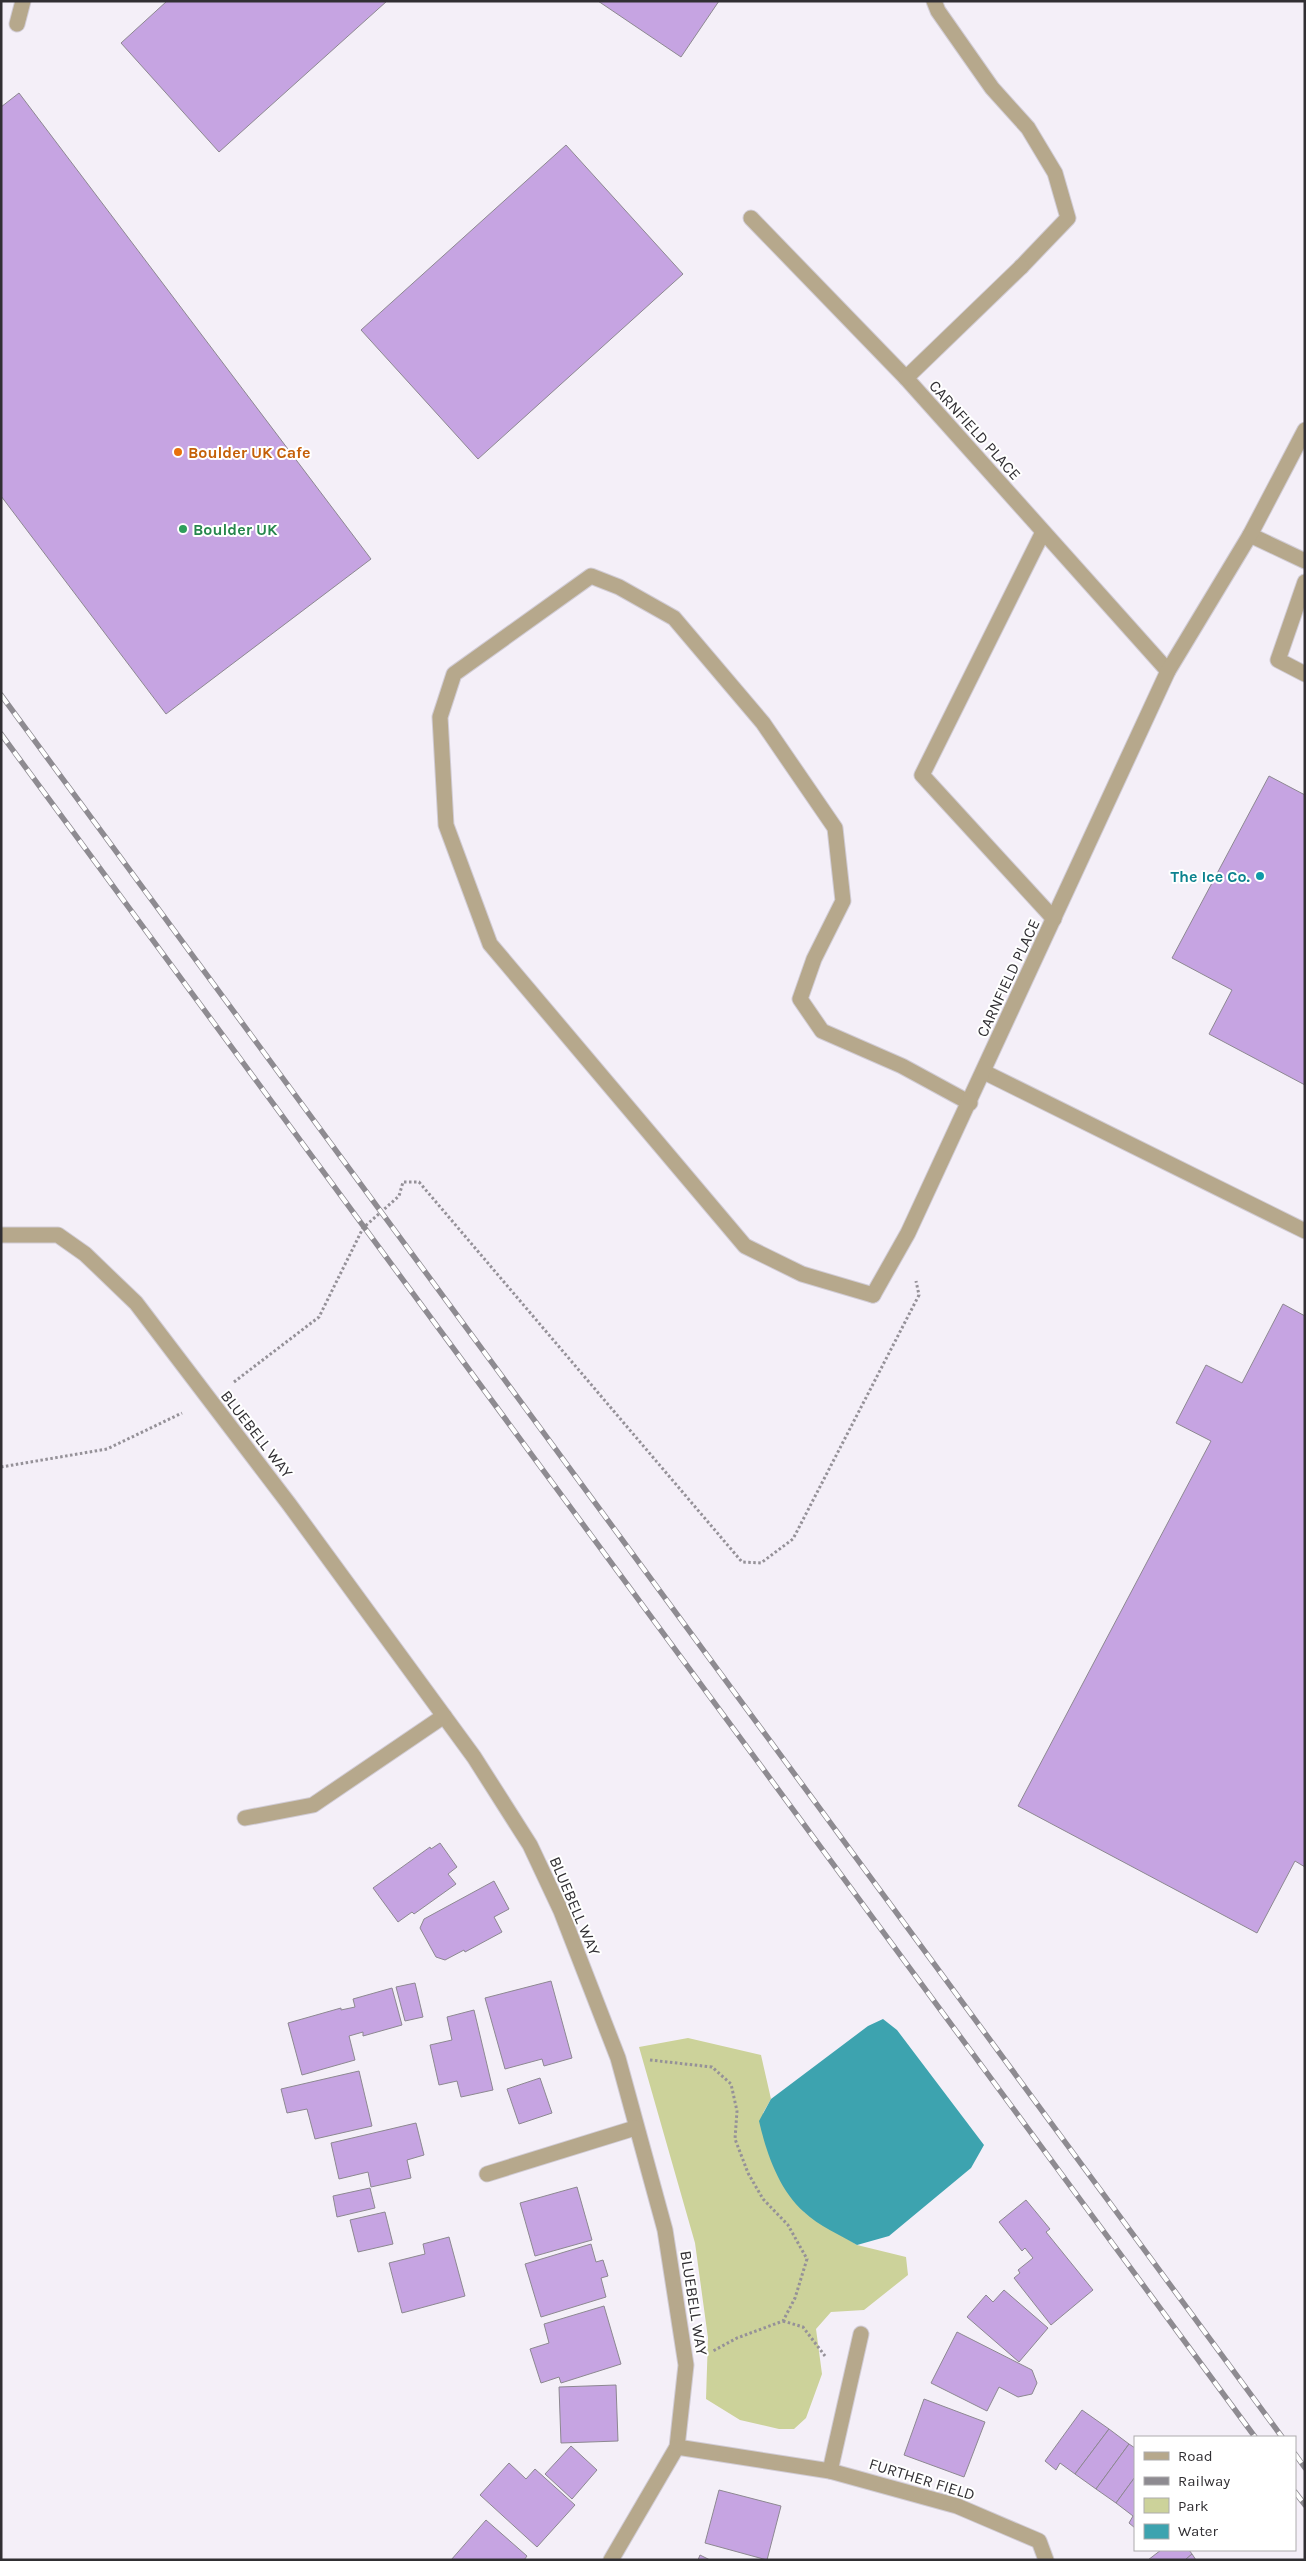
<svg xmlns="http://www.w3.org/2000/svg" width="1306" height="2561" font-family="Karla,sans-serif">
  <rect width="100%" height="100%" fill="#f4eff8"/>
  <path fill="#ccd29a" d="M688 2038 761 2055 771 2099 763 2113 804 2212 857 2245 906 2257 908 2275 864 2310 831 2312 816 2329 822 2374 806 2418 794 2429H779L740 2420 706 2399 708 2338 695 2243 639 2047Z"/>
  <path fill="#3da3af" d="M883 2019 897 2030 984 2145 971 2168 889 2236 857 2245C840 2235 819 2226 804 2212 779 2190 766 2152 759 2121L771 2099 868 2026Z"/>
  <g fill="#c6a4e2" stroke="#8d8891">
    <path d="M167 1H387L219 152 121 43Z"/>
    <path d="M598 1H719L681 57Z"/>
    <path d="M19 93 371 559 166 714 1 496V107Z"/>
    <path d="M566 145 683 274 478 459 361 330Z"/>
    <path d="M1269 776 1305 795V1085L1209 1034 1232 990 1172 958Z"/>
    <path d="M1283 1304 1305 1316V1867L1295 1861 1257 1933 1018 1806 1211 1441 1176 1423 1206 1365 1242 1383Z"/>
    <path d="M440 1843 457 1867 448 1874 456 1884 414 1914 412 1912 398 1922 373 1888 430 1847 431 1849Z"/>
    <path d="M494 1881 509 1909 494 1917 502 1932 465 1952 464 1950 445 1960 436 1957 420 1928 424 1919Z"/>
    <path d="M551 1981 572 2058 544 2066 542 2059 505 2069 485 1998Z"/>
    <path d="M415 1983 423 2017 405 2021 396 1987Z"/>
    <path d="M392 1988 402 2025 363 2036V2032L349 2036 355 2060 302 2075 288 2023 341 2008V2010L355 2007 353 1999Z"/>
    <path d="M474 2010 493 2090 461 2097 457 2081 439 2085 430 2045 452 2040 447 2017Z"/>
    <path d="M359 2071 372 2126 315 2139 307 2109 287 2113 281 2089Z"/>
    <path d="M540 2078 552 2113 519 2124 507 2089Z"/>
    <path d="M416 2123 424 2155 407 2160 411 2178 371 2187 368 2172 339 2179 331 2143Z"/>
    <path d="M577 2187 592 2240 535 2256 520 2203Z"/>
    <path d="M370 2188 375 2208 337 2217 333 2196Z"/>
    <path d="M1026 2200 1050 2229 1046 2232 1093 2290 1051 2325 1014 2278 1020 2273 1018 2270 1033 2258 1025 2248 1022 2251 999 2222Z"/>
    <path d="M385 2212 393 2244 358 2252 350 2220Z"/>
    <path d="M449 2237 465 2296 402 2313 389 2263 425 2254 423 2244Z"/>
    <path d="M591 2244 596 2262 603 2260 608 2276 601 2278 606 2297 541 2317 525 2264Z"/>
    <path d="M1004 2290 1048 2328 1019 2362 967 2317 986 2295 993 2302Z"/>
    <path d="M604 2306 621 2364 561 2383 559 2377 541 2383 530 2349 549 2343 544 2324Z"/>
    <path d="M957 2332 1032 2370 1037 2383 1032 2394 1018 2397 999 2387 987 2411 931 2383Z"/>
    <path d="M616 2385 618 2441 561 2443 559 2387Z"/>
    <path d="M924 2399 985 2422 964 2477 904 2455Z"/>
    <path d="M1082 2410 1109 2429 1075 2474 1060 2463 1056 2470 1045 2461Z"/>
    <path d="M1109 2429 1129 2444 1096 2489 1075 2474Z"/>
    <path d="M1129 2444 1135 2448V2477L1116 2503 1096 2489Z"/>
    <path d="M571 2446 597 2470 572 2499 545 2474Z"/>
    <path d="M509 2463 526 2479 535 2469 575 2505 537 2547 480 2495Z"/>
    <path d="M1135 2477V2528L1129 2523 1133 2516 1116 2503Z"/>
    <path d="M719 2490 781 2506 767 2560 705 2543Z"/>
    <path d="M486 2520 527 2556 524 2560H451Z"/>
    <path d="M1161 2550H1189L1192 2554 1185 2560H1148Z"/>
    <path d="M1192 2554 1196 2560H1185Z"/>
    <path d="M700 2555 710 2560H698Z"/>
  </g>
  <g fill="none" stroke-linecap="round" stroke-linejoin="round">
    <g stroke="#d1ccd5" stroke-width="17">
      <g id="lane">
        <path d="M934 1 938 11 992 88 1028 128 1055 173 1068 218 1021 267"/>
        <path d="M17 24 23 1"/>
        <path d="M1043 532 922 775 1054 919"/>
        <path d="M1250 535 1305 561"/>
        <path d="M1305 582 1278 660 1305 674"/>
        <path d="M984 1072 1305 1231"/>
        <path d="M873 1295 802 1274 745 1246 490 944 446 825 440 717 454 674 591 576 619 587 674 618 763 723 835 828 843 901 814 959 800 999 822 1031 902 1066 970 1103"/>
      </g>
    </g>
    <g stroke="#d1ccd5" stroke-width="17">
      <g id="street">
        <path d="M751 218 906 378 1168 671"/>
        <path d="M906 378 1021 267"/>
        <path d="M1 1235H58L85 1254 136 1303 289 1504 474 1757 530 1845 561 1911 618 2058 665 2230 686 2365 677 2447 611 2560"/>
        <path d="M873 1295 908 1233 1168 671 1250 535 1305 430"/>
        <path d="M245 1818 313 1805 444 1716"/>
        <path d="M487 2174 635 2128"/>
        <path d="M677 2447 830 2471 957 2506 1039 2541 1046 2560"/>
        <path d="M830 2471 861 2334"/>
      </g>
    </g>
    <g stroke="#959198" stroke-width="3" stroke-dasharray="2.5 2.5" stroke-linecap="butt">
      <path d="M234 1382 319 1317 363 1228 399 1196 403 1182H419L742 1562 761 1563 793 1539 919 1295 916 1281"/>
      <path d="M1 1467 107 1449 182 1413"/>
      <path d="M650 2060 712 2067 731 2084 737 2111 735 2139 748 2173 763 2199 788 2225 807 2259 795 2298 783 2321 737 2338 713 2351"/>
      <path d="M783 2321 803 2327 825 2356"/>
    </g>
    <use href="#lane" stroke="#b6a88c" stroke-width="15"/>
    <use href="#street" stroke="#b6a88c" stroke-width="15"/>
    <g stroke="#8e8b91" stroke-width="5.5">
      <g id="rail">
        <path d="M1 695 1282 2437"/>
        <path d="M1 734 1255 2437"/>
        <path d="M1295 2454 1305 2468"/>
        <path d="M1295 2492 1305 2505"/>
      </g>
    </g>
    <use href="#rail" stroke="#fff" stroke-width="4" stroke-dasharray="11" stroke-linecap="butt"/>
  </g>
  <circle fill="#e8710a" stroke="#fff" stroke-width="2" cx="178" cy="452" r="5"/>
  <circle fill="#2e9e5b" stroke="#fff" stroke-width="2" cx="183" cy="529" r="5"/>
  <circle fill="#0f9aa8" stroke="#fff" stroke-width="2" cx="1260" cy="876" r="5"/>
  <g text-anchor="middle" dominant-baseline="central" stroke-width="4" stroke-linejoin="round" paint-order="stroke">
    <g font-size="16" fill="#312f33" stroke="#fff">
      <text transform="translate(975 430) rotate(48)">CARNFIELD PLACE</text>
      <text transform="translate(1008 978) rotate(-65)">CARNFIELD PLACE</text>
      <text transform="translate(257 1434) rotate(52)">BLUEBELL WAY</text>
      <text transform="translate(575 1906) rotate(67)">BLUEBELL WAY</text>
      <text transform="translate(694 2303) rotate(81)">BLUEBELL WAY</text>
      <text transform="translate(922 2479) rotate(17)">FURTHER FIELD</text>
    </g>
    <g font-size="16" font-weight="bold" fill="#c56008" stroke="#fff" text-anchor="start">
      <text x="188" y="452">Boulder UK Cafe</text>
    </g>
    <g font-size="16" font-weight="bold" fill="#27864d" stroke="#fff" text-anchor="start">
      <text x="193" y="529">Boulder UK</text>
    </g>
    <g font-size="16" font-weight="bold" fill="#0d838f" stroke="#fff" text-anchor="end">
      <text x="1250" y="876">The Ice Co.</text>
    </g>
  </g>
  <rect width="1306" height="2561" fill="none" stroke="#312f33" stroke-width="5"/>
  <rect x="1134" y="2436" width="162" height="115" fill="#ffffff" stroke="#adacad"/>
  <rect x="1144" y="2452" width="25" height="8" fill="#b6a88c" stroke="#adacad"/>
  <text x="1178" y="2461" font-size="15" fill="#312f33">Road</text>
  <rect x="1144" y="2477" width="25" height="8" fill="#8e8b91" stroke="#adacad"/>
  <text x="1178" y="2486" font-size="15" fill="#312f33">Railway</text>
  <rect x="1144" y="2498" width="25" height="15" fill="#ccd29a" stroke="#adacad"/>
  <text x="1178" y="2511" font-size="15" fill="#312f33">Park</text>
  <rect x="1144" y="2524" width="25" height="15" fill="#3da3af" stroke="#adacad"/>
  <text x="1178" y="2536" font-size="15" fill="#312f33">Water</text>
</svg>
